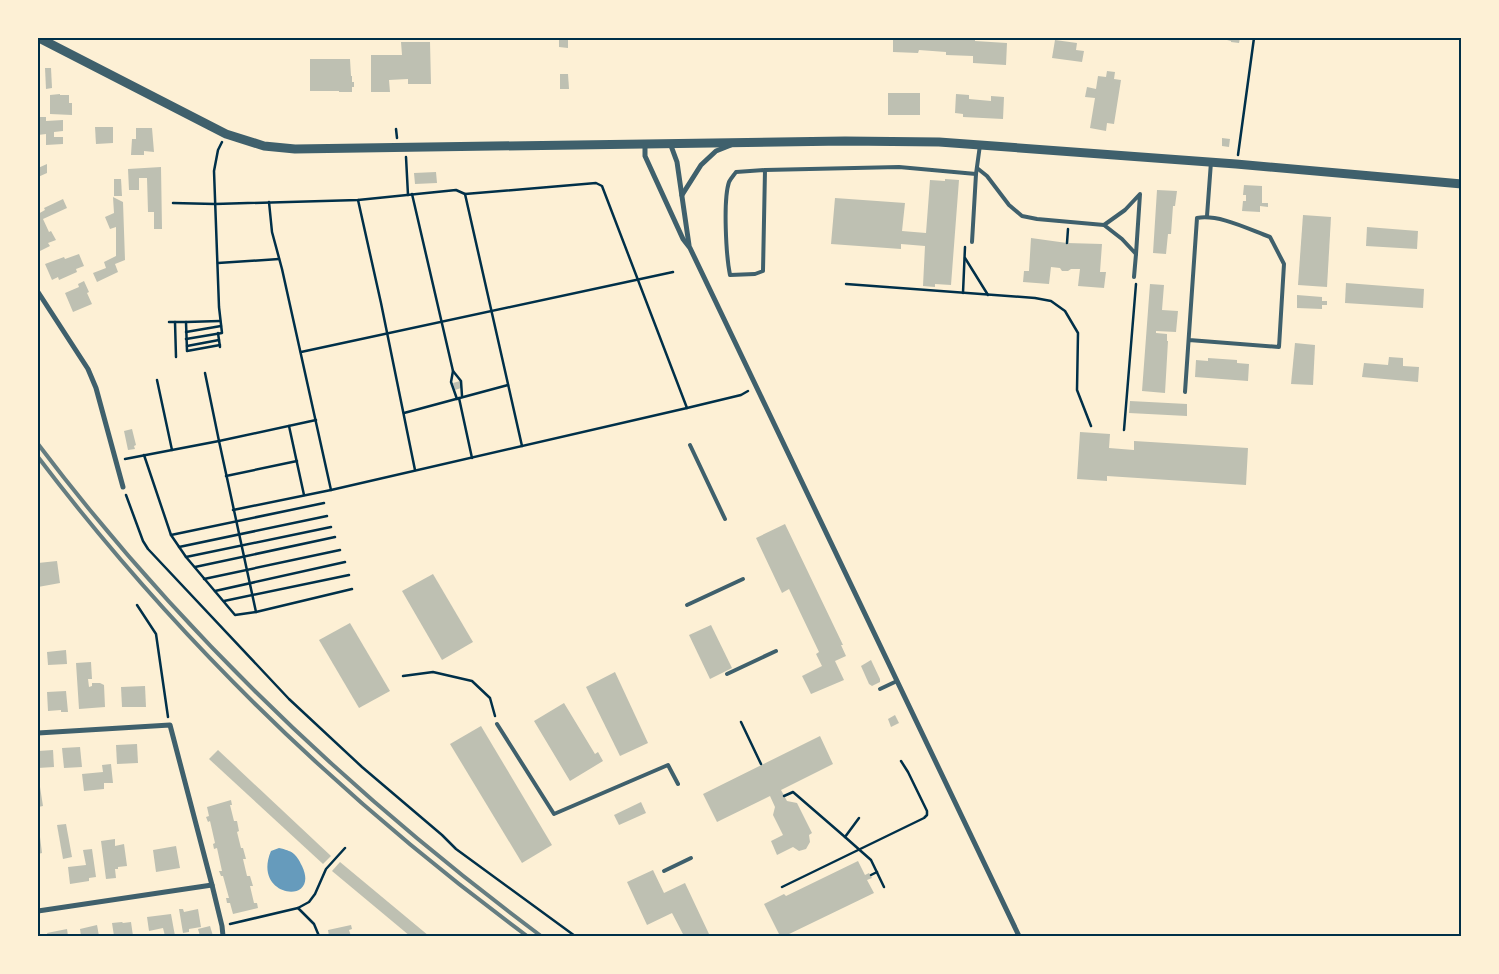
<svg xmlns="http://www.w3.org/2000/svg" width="1499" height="974" font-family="Rubik,sans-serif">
  <rect width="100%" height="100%" fill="#fdf0d5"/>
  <path fill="#669bbc" d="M279 848C292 851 296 853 302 866 321 906 251 898 271 851Z"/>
  <g fill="#bec0b2">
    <path d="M559 38H568V48L559 47Z"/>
    <path d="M893 38H975V41L1007 43 1006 65 973 63V56L946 55V52L919 50 918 53 893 52Z"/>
    <path d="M1227 38H1240L1239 43 1231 42V41L1227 40Z"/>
    <path d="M1055 40 1077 43 1076 50 1084 51 1082 62 1052 58Z"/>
    <path d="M401 42H430L431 84H408V79L389 80 390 92H371V55H402Z"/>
    <path d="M310 59H350L351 76H352V82H354V87H352V92H339V91H310Z"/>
    <path d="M45 68H51L52 88 46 89Z"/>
    <path d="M1107 71 1115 72 1114 79 1121 80 1114 124 1107 123 1106 131 1090 128 1095 98 1085 97 1087 87 1096 89 1098 76 1106 77Z"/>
    <path d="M560 74H568L569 89H560Z"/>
    <rect x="888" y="93" width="32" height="22"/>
    <path d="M60 94V95H69V103H72V115L50 114V95Z"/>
    <path d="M956 94 969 95V99L991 101V96L1004 97 1003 119 963 117V114L955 113Z"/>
    <path d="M38 117H46V121L63 120V131L54 132V137H63V144L46 145V134L38 135Z"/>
    <path d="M95 127H113V143L96 144Z"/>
    <path d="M136 128H152L154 152 144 151V155H131L132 139H136Z"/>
    <path d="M1222 138 1230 139 1229 147 1222 146Z"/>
    <path d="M47 164V173L38 177V168Z"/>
    <path d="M161 167 162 229H154V212H148L147 178H139V190H129L128 169Z"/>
    <path d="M436 172 437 183 415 184 414 173Z"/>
    <path d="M114 179H121L122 196H114Z"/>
    <path d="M945 179 959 180 951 285 935 284V287L923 286 925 246 901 244V249L831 244 835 198 905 203 902 231 926 233 930 180 945 181Z"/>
    <path d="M1244 185 1262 186V203H1268V207L1260 206V212L1242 211 1243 201H1246V195H1243Z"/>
    <path d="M1157 190 1177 191 1175 206H1173L1171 234H1168L1166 254 1153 253Z"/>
    <path d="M113 197 123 202 125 260 115 264 118 272 97 282 93 273 106 268 104 262 116 256V227L110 229 105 217 114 213Z"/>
    <path d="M63 199 67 208 43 219 49 232 51 231 56 240 48 243 50 246 38 252V214L45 210 44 208Z"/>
    <path d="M1303 215 1331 217 1327 287 1298 285Z"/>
    <path d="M1367 227 1418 231 1417 249 1366 246Z"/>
    <path d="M1031 238 1067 243 1102 244 1100 272H1106L1104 288 1078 286 1080 269H1071L1068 271H1062L1060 268 1051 267 1049 284 1023 282 1024 271H1029Z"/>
    <path d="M79 254 84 266 76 269 77 272 59 280 58 277 52 280 45 264 64 257 65 259Z"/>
    <path d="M84 281 89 292 87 293 92 304 73 312 65 293 79 287 78 284Z"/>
    <path d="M1346 283 1424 289 1423 308 1345 303Z"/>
    <path d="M1150 284 1164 285 1162 310 1178 311 1176 332 1156 331V333L1167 334V341H1168L1165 393 1142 391Z"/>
    <path d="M1297 295 1322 297V301H1327V305H1322V309L1297 308Z"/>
    <path d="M1295 343 1315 345 1313 385 1291 384Z"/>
    <path d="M1389 357 1403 358V366L1419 367 1418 382 1362 377 1364 363 1388 365Z"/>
    <path d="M1208 358 1237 360V363L1249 364 1248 381 1195 377 1196 360 1208 361Z"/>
    <path d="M460 381 461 388 455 390 453 383Z"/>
    <path d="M1130 401 1187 404V416L1129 413Z"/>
    <path d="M132 429 136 445 134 446 135 449 128 450 124 431Z"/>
    <path d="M1080 432 1110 434 1109 448 1134 450V441L1248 448 1246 485 1107 476V481L1077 479Z"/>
    <path d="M785 524 843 645H841L846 656 835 661 844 680 811 694 802 676 822 666 816 654 819 652 789 589 782 593 756 538Z"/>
    <path d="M57 561 60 583 38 587V563Z"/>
    <path d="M433 574 473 642 442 660 402 591Z"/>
    <path d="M350 623 390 691 359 708 319 640Z"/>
    <path d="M711 625 732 668 710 679 689 635Z"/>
    <path d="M66 650 67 664 48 665 47 652Z"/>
    <path d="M871 660 880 679V682L872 686 869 684 861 666Z"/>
    <path d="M91 662 92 679H88L89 687 92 686V683H100L104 685 105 707 79 709 76 663Z"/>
    <path d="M615 672 648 743 620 756 586 687Z"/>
    <path d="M145 686 146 707H122L121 687Z"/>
    <path d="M66 691 68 712H61V710L48 711 47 692Z"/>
    <path d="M564 703 595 754 598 752 603 761 570 781 534 721Z"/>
    <path d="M895 715 899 723 891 727 888 719Z"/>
    <path d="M481 726 552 845 522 863 450 744Z"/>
    <path d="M820 736 833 764 781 790 787 801 797 803 812 833 809 835 810 842 806 849 799 851 793 847 777 855 771 841 783 835 773 815 775 807 770 796 717 822 703 794Z"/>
    <path d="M137 744 138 763 117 764 116 745Z"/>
    <path d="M80 747 82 767 64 768 62 748Z"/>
    <path d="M53 750 54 767 38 768V751Z"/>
    <path d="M218 750 331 856 323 864 209 759Z"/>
    <path d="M111 764 113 783H104V789L84 791 82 774 103 772 102 765Z"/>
    <path d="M40 787 43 806 38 807V788Z"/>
    <path d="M231 800 232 805H230L234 821H237L239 831 237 832 241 848H243L246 859H243L247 876H250L253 886H250L254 903H257L258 908 233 914 230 903H227L226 898H229L223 876H221L219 871H222L217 848 214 849 213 844 215 843 210 821 208 822 206 817 209 816 207 807Z"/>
    <path d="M641 802 646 813 619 825 614 815Z"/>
    <path d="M66 824 72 857 63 859 57 825Z"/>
    <path d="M38 837H40L42 853 38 854Z"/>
    <path d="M115 839V846L124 844 127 866 118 867V869H115L116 878 106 879 101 841Z"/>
    <path d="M176 846 180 868 156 872 153 850Z"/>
    <path d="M92 849 96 877 89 878V881L70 884 68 867 86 865 83 850Z"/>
    <path d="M858 861 865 875 869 873 872 878 867 880 874 893 785 936H780L764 904 784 894 786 896Z"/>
    <path d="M340 862 429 936H410L332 871Z"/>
    <path d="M653 870 664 893 685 883 709 934 703 936H684L672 913 647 925 627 882Z"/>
    <path d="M179 909H183L184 912 198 909 201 927 189 929V932L183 933Z"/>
    <path d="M171 914 175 936H165L163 928 149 931 147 917Z"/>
    <path d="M122 922 123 923 131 922 133 936H114L112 923Z"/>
    <path d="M97 925 99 936H81L80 929Z"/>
    <path d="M351 925 352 929 349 930 351 936H329L328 930Z"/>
    <path d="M210 926 213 936H200L198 929Z"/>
    <path d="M67 929 68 936H48L47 933Z"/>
  </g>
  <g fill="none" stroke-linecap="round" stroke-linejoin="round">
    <g stroke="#003049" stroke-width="2.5">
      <path d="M396 129 397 138"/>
      <path d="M1238 155 1254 38"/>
      <path d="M406 157 408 195"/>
      <path d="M412 194 453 371 451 382 457 399"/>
      <path d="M465 194 522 446"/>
      <path d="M358 200 381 303 415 470"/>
      <path d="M269 202 272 232 282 269 331 490 687 408 741 395 748 391"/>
      <path d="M173 203 215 204 358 200 456 190 465 194 596 183 602 186 687 408"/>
      <path d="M1067 243 1068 229"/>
      <path d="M965 258 988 295"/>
      <path d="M218 263 279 259"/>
      <path d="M846 284 1035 298 1051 301 1065 311 1078 333 1077 390 1091 426"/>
      <path d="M963 293 965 247"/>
      <path d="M169 322H186"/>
      <path d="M175 322 176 357"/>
      <path d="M186 332 221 326"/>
      <path d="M218 333 220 347"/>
      <path d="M186 339 222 333 219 307 214 171 218 150 222 142"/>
      <path d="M220 345 187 351 186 322 220 321"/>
      <path d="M187 346 219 340"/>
      <path d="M301 352 673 272"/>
      <path d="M453 371 461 381 462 396"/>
      <path d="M157 380 172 450"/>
      <path d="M459 398 472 458"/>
      <path d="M404 413 508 385"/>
      <path d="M289 426 304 495"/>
      <path d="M1124 430 1136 284"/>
      <path d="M144 455 171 535 186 557 235 615 256 612 352 589"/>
      <path d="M125 459 219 441 205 373"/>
      <path d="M226 476 297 461"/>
      <path d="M126 495 143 541 148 549 289 699 362 767 442 835 456 849 575 936"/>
      <path d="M233 510 331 490"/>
      <path d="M171 535 324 503"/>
      <path d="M179 547 327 516"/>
      <path d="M186 557 331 527"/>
      <path d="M195 567 335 537"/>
      <path d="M204 579 340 550"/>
      <path d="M215 591 345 562"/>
      <path d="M224 601 349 575"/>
      <path d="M137 605 156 634 168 717"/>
      <path d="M256 612 219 441 316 420"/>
      <path d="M403 676 433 672 472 681 490 698 495 716"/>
      <path d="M741 722 761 764"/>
      <path d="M784 796 793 792 845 837"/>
      <path d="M859 818 845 837 871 860 884 887"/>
      <path d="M871 875 877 872"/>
      <path d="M782 887 924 818 927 815V811L908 772 901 761"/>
      <path d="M298 908 314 924 319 936"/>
      <path d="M230 924 298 908 309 902 315 894 326 869 345 848"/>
    </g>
    <g stroke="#3f606c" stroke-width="4">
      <path d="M977 168 987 176 1009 205 1022 216 1037 219 1104 225 1122 239 1136 254 1140 194 1125 210 1104 225"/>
      <path d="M765 170 763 271 755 274 730 275C726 255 723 200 729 182 731 178 734 175 736 172L765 170 899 167 976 174"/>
      <path d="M1207 216 1211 162"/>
      <path d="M972 242 976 174 980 145"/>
      <path d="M1134 277 1136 254"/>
      <path d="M1185 392 1197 218C1219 214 1248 229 1270 237L1284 264 1279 347 1189 340"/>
      <path d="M690 445 725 519"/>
      <path d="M687 605 743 579"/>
      <path d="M727 674 776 651"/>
      <path d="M880 689 897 681"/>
      <path d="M497 724 554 814 668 765 678 784"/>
      <path d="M664 871 691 858"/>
    </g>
    <g stroke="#3f606c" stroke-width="5">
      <path d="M670 143 677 162 689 245"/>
      <path d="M645 144V156L683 239 690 248 1019 936"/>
      <path d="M682 195 701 165 716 151 731 145"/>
      <path d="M38 292 88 369 96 388 123 487"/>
      <path d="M38 733 170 725 212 885 222 926 223 936"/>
      <path d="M38 911 212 885"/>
    </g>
    <path stroke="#3f606c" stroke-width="9" d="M39 38 226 134 264 146 295 149 845 141 939 142 1236 164 1462 184"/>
    <g stroke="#657d81" stroke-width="4">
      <path d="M38 444C180 632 352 795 541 936"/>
      <path d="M38 457C177 640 343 800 527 936"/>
    </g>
  </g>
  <rect width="1499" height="974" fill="none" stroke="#fdf0d5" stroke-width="78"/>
  <rect x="39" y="39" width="1421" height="896" fill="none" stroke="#003049" stroke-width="2"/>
</svg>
